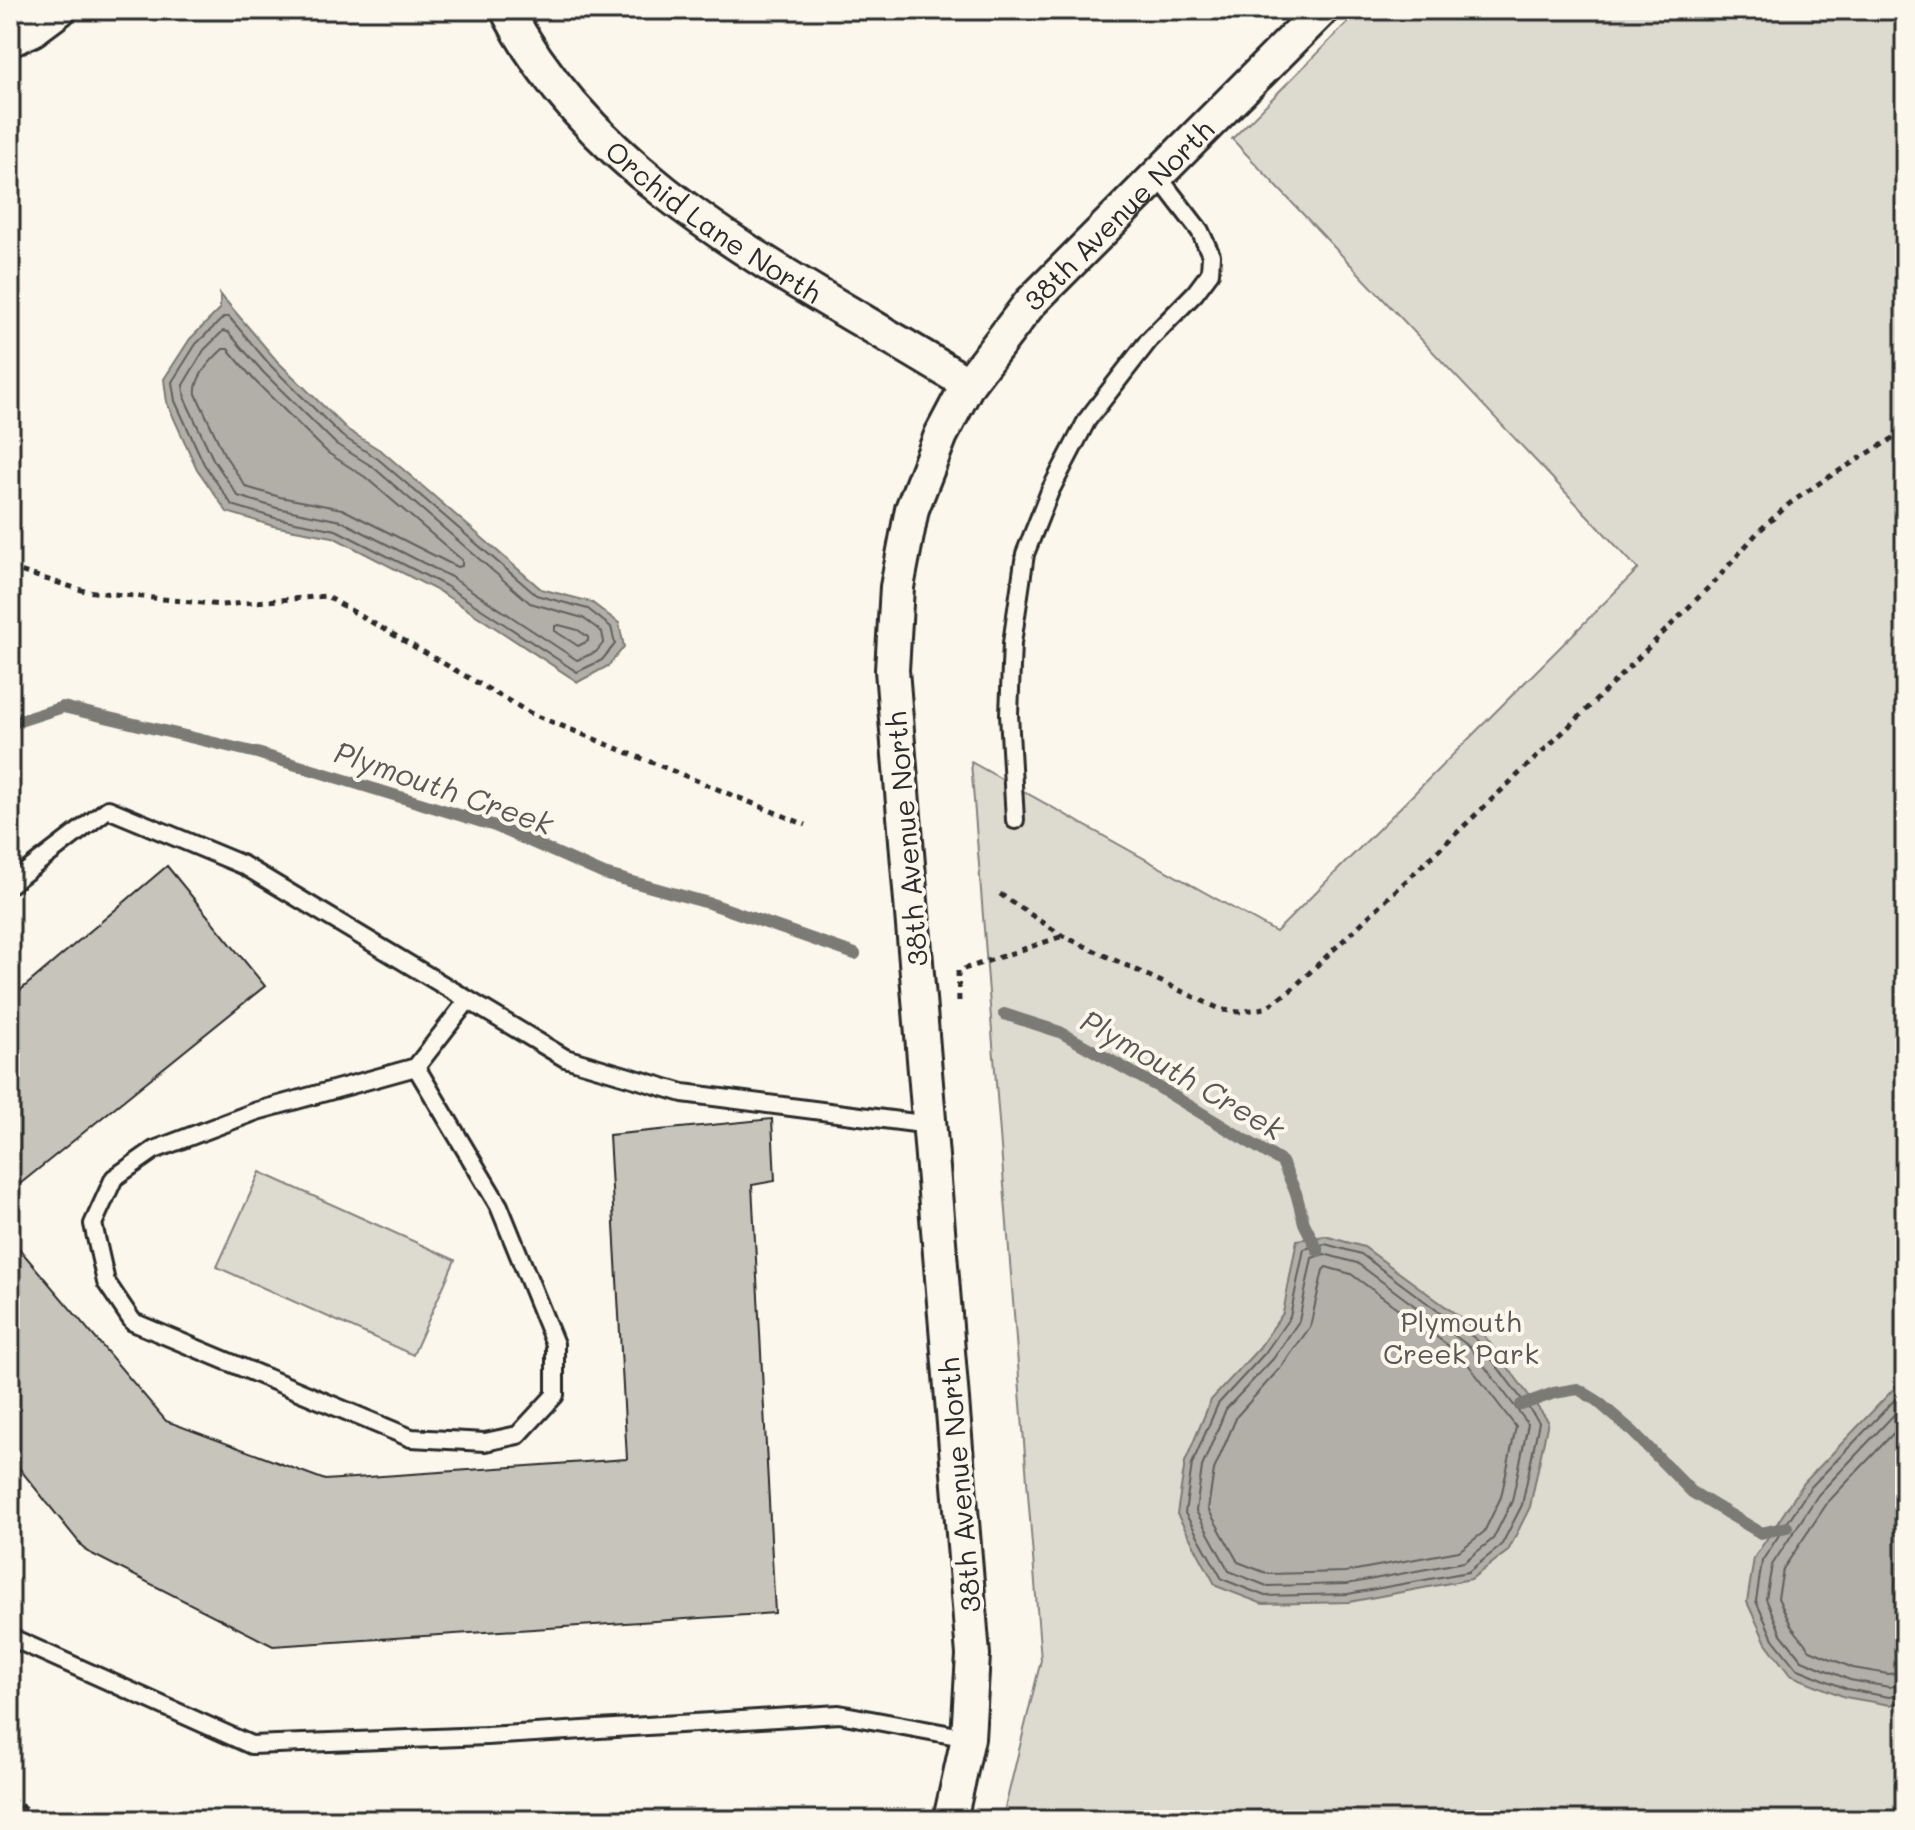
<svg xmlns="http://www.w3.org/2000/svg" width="1915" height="1830" font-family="Mali,sans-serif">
  <rect width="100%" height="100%" fill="#fbf7ec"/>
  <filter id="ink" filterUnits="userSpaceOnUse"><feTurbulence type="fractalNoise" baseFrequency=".0125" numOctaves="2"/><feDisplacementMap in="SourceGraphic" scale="16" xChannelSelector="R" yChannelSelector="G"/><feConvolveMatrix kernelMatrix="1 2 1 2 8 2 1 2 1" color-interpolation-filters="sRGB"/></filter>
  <g filter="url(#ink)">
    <g fill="#dddad0" stroke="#84827e" stroke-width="2">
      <path d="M1360 10H1905V1820H1002L1041 1660 971 762 1276 932 1638 569 1232 139Z"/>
      <path d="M260 1172 455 1260 413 1355 217 1267Z"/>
    </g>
    <g fill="#b1afa7" stroke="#7b7a75" stroke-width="2">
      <path d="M220 294 277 361 348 430 383 452 541 589 591 602 619 623 624 647 608 666 578 682 442 593 333 537 273 526 227 512 197 469 167 403 164 379 190 339 220 309Z"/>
      <path d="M1325 1236 1364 1247 1483 1334 1548 1421 1530 1507 1508 1551 1471 1579 1349 1602 1263 1604 1216 1586 1177 1514 1185 1462 1211 1400 1259 1348 1283 1313 1297 1240Z"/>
      <path d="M1905 1377V1701L1890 1705 1845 1697 1790 1675 1766 1643 1747 1602 1754 1558 1804 1483Z"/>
    </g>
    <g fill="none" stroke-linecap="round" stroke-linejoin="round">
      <g stroke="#61605d" stroke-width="2">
        <path d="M224 317H229L271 366 342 436 378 459 536 595 588 609 611 627 615 644 602 660 577 672 446 586 336 530 275 518 232 505 204 464 175 401 172 382 196 344Z"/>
        <path d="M223 331 228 332 264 373 336 444 373 467 530 603 583 618 602 632 604 642 596 652 577 660 451 577 341 521 277 508 238 496 213 459 185 399 183 385 204 350Z"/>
        <path d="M223 349H228L255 381 328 453 365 477 462 560V566L457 567 342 509 280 497 246 487 224 454 196 394C194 378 212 359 223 349Z"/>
        <path d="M559 625 578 630 588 637V641L578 646 555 631V626Z"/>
        <path d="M1325 1244 1361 1254 1477 1340 1539 1422 1522 1505 1501 1546 1468 1572 1348 1594 1265 1596 1222 1579 1185 1513 1192 1464 1218 1404 1265 1353 1290 1317 1304 1249Z"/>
        <path d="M1324 1254 1357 1263 1470 1347 1528 1424 1512 1501 1493 1539 1464 1562 1347 1584 1267 1586 1229 1571 1196 1511 1202 1467 1226 1409 1273 1359 1299 1321 1312 1258Z"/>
        <path d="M1326 1267 1351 1274 1461 1355 1516 1427 1501 1497 1484 1532 1459 1551 1345 1572 1269 1574 1238 1562 1208 1509 1214 1470 1237 1416 1282 1366 1310 1327 1323 1270Z"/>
        <path d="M1905 1389 1810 1488 1762 1561 1756 1601 1773 1639 1796 1668 1847 1689 1889 1697 1905 1694"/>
        <path d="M1905 1403 1818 1495 1772 1565 1766 1599 1781 1634 1802 1660 1850 1680 1889 1687 1905 1684"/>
        <path d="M1905 1421 1828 1502 1783 1569 1778 1598 1792 1627 1810 1650 1853 1668 1888 1674 1905 1672"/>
      </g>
      <g stroke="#7b7a75" stroke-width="12">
        <path d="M10 724 63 707 257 753 495 826 604 874 712 904 855 954"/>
        <path d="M1004 1014 1060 1032 1160 1088 1282 1162 1296 1193 1304 1223 1318 1251"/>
        <path d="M1521 1405 1554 1393 1578 1389 1596 1400 1632 1431 1692 1492 1761 1533 1787 1527"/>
      </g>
    </g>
    <g fill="#c7c4bc" stroke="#2b2b2b" stroke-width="2">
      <path d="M167 866 265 986 10 1192V999Z"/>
      <path d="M772 1119 775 1181 752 1185 775 1613 273 1646 86 1551 10 1457V1238L166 1421 325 1480 627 1459 609 1135Z"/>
    </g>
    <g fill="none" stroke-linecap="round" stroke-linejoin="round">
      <g stroke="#2b2b2b" stroke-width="22">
        <g id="service">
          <path d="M1015 820 1009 714 1012 643 1025 554 1050 491 1087 420 1149 340 1195 293 1210 273 1211 255 1200 231 1157 175"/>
          <path d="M10 884 108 809 243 865 565 1058 683 1093 930 1125"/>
          <path d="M416 1067 499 1206 555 1344V1395L518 1435 485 1442 411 1438 133 1322 106 1282 93 1224 114 1178 154 1150 257 1111 416 1067 468 1000"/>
          <path d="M10 1637 251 1745 487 1736 839 1714 968 1738"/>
        </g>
      </g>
      <g stroke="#2b2b2b" stroke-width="38">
        <g id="minor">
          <path id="s1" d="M507 10C600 191 804 281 968 384"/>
          <path d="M10 40 32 30 59 10"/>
          <path id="s2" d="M950 1820 968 1738 973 1655 892 670 897 587 912 509 941 435 968 384 1030 303 1322 10"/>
        </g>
      </g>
      <g stroke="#2b2b2b" stroke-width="5" stroke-dasharray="6 6" stroke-linecap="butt">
        <path d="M10 568 85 591 221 605 326 596 530 713 806 825"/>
        <path d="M1000 894 1063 936 1222 1010 1239 1012 1265 1008 1290 991 1583 713 1716 580 1758 532 1789 504 1824 480 1905 431"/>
        <path d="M959 1001 958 971 1063 936"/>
        <path d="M10 1799 44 1820"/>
      </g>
      <use href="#service" stroke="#fbf7ec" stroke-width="16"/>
      <use href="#minor" stroke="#fbf7ec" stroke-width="32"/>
    </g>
  </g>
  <g text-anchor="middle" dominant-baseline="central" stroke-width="8" stroke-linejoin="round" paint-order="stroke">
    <g font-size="28" fill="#2b2b2b" stroke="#fbf7ec">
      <text stroke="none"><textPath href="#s2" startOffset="1682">38th Avenue North</textPath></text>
      <text stroke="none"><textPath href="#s1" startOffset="300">Orchid Lane North</textPath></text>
      <text transform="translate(906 839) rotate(-95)">38th Avenue North</text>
      <text transform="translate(959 1485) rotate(-95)">38th Avenue North</text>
    </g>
    <g font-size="28" fill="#585754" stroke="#fbf7ec">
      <text x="1461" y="1321">Plymouth<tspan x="1461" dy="32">Creek Park</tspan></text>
    </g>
    <g font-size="30" font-style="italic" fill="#5a5956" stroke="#fbf7ec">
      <text transform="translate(444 787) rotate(19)">Plymouth Creek</text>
      <text transform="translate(1183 1074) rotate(30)">Plymouth Creek</text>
    </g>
  </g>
  <rect width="1915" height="1830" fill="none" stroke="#fbf7ec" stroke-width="40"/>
  <rect x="20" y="20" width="1875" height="1790" fill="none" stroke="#2b2b2b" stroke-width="3" filter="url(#ink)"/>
</svg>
